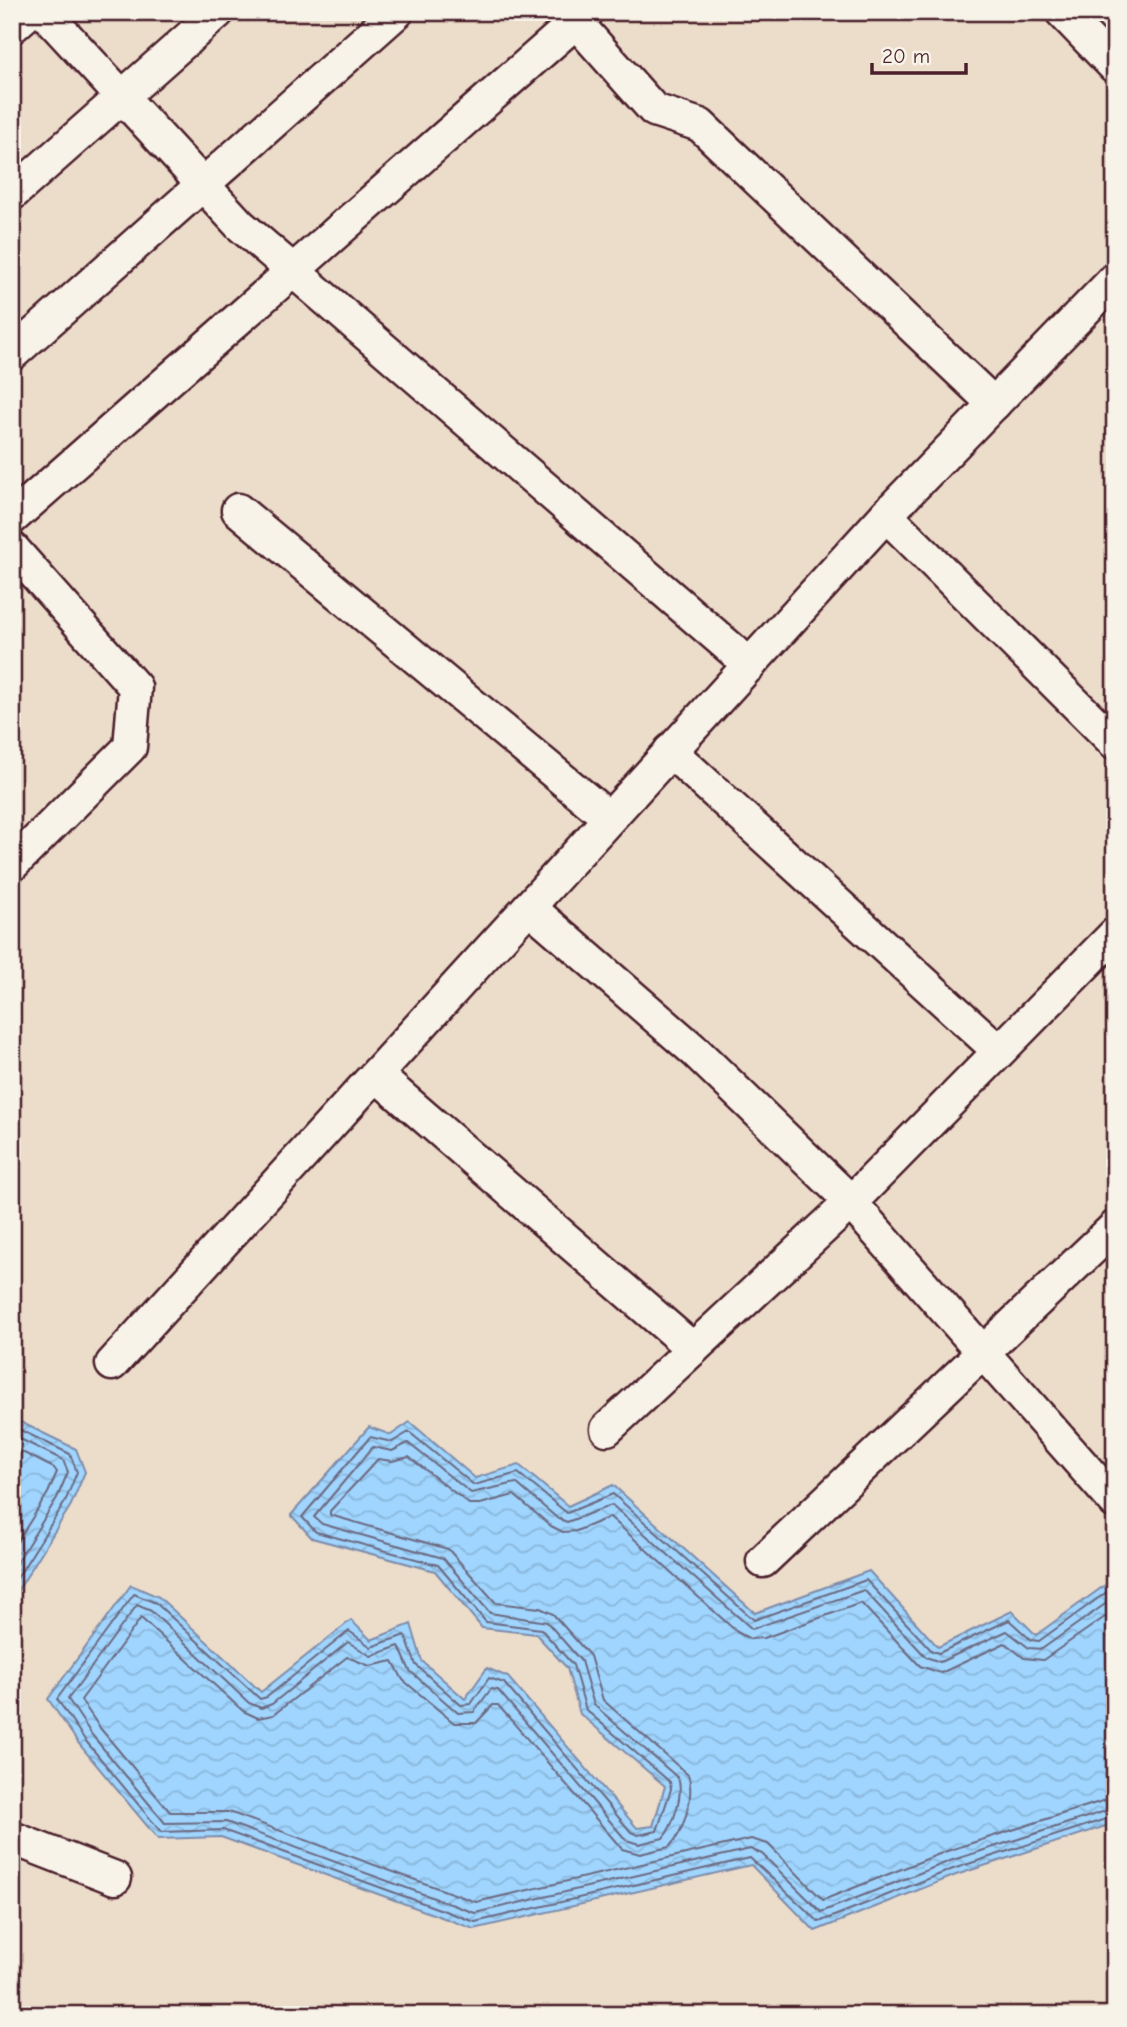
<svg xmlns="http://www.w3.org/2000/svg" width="1127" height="2027" font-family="'Comic Neue',sans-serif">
  <defs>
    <pattern id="water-waves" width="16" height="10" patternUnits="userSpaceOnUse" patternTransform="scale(1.75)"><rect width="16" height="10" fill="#9fd5fe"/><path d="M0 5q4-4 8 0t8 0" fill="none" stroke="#8ab6da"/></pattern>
  </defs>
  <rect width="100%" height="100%" fill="#ecdcca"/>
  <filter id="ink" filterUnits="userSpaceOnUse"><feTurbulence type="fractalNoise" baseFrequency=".0143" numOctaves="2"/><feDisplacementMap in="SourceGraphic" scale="14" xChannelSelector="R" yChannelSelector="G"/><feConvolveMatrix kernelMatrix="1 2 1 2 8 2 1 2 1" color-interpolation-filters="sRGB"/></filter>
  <g filter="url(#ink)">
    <g fill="url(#water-waves)" stroke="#7d8caa" stroke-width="2">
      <path d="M12 1418 76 1449 85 1472 71 1505 12 1600Z"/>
      <path d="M410 1422 475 1478 519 1465 568 1506 613 1485 755 1613 869 1571 938 1647 1012 1611 1036 1635 1115 1578V1823L956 1875 815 1931 751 1865 474 1929 221 1837 158 1839 79 1744 48 1699 131 1585 159 1597 261 1692 351 1620 371 1640 411 1624 422 1661 465 1699 487 1668 508 1677 637 1828 653 1826 665 1786 580 1714 567 1668 536 1634 482 1628 435 1571 312 1538 291 1515 369 1427 391 1435Z"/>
    </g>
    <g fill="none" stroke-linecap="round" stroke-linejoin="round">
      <g stroke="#6c687f" stroke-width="2">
        <path d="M12 1426 70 1454 77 1472 65 1502 12 1586"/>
        <path d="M12 1435 63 1460 68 1472 57 1498 12 1570"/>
        <path d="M12 1447 54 1468 57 1472 48 1493 12 1550"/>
        <path d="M1115 1586 1039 1641 1031 1640 1009 1620 939 1653 932 1651 866 1580 754 1620 613 1494 567 1513 518 1473 474 1485 409 1432 392 1442 370 1437 302 1517 316 1532 438 1565 486 1622 541 1629 573 1665 586 1710 670 1782 671 1789 657 1831 638 1835 631 1832 504 1683 489 1678 471 1704 461 1705 416 1665 405 1635 371 1647 349 1631 267 1697 260 1699 156 1603 134 1594 57 1699 85 1740 161 1832 223 1830 475 1922 750 1858 819 1922 953 1869 1115 1816"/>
        <path d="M1115 1597 1042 1649 1029 1648 1007 1631 940 1662 926 1657 864 1590 752 1629 612 1505 567 1522 557 1518 516 1483 471 1493 408 1443 392 1451 373 1447 314 1517 322 1524 443 1558 490 1613 547 1622 581 1661 594 1705 678 1778C684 1793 673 1827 663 1838L639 1844 626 1840 498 1690 491 1689 474 1712 458 1713 410 1671 399 1646 371 1656 348 1642 272 1704 261 1708 249 1703 151 1611 137 1605 68 1699 92 1735 165 1823 226 1822 475 1913 750 1849 762 1854 821 1912 950 1861 1115 1808"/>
        <path d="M1115 1610 1043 1660 1024 1658 1005 1643 941 1673 920 1666 861 1603 764 1638 750 1639 737 1632 610 1517 576 1531 563 1532 551 1526 514 1495 480 1504H469L409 1457 392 1461 378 1459 330 1511V1515L448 1549 496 1603 540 1608 553 1614 590 1656 603 1700 688 1775C695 1794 684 1833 669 1847L640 1854 622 1849 498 1705H493L476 1723H454L403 1680 393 1661 370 1666 347 1657 273 1715 258 1718 243 1711 141 1618 81 1700 100 1728 170 1812H229L476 1902 751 1839 768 1844 823 1900 947 1851 1115 1797"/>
      </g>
      <g stroke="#4a1f2b" stroke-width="37">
        <g id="minor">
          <path d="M44 12 240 225 750 665"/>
          <path d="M567 12 654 110 700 125 994 404"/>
          <path d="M1062 12 1115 67"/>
          <path d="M12 27 29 12"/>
          <path d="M12 194 218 12"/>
          <path d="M12 354 397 12"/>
          <path d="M238 510 609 818"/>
          <path d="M886 515 1115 743"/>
          <path d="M12 518 587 12"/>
          <path d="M12 548 135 687 130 747 12 865"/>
          <path d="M670 751 999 1051"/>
          <path d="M529 907 696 1052 845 1196 1115 1502"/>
          <path d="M376 1075 693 1349"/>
          <path d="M112 1364 886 515 1115 279"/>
          <path d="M607 1429 851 1202 1115 934"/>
          <path d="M763 1561 1115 1227"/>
          <path d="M12 1838 115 1878"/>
        </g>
      </g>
      <use href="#minor" stroke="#f7f3e8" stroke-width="32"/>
    </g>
  </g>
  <rect width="1127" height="2027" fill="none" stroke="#f7f3e8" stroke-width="42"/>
  <rect x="21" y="21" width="1085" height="1985" fill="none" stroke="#4a1f2b" stroke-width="2.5" filter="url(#ink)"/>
  <path d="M872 63v10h94v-10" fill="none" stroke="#4a1f2b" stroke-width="3.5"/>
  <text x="882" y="63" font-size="21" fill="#4a1f2b" stroke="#f7f3e8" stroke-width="5" paint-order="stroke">20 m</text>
</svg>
